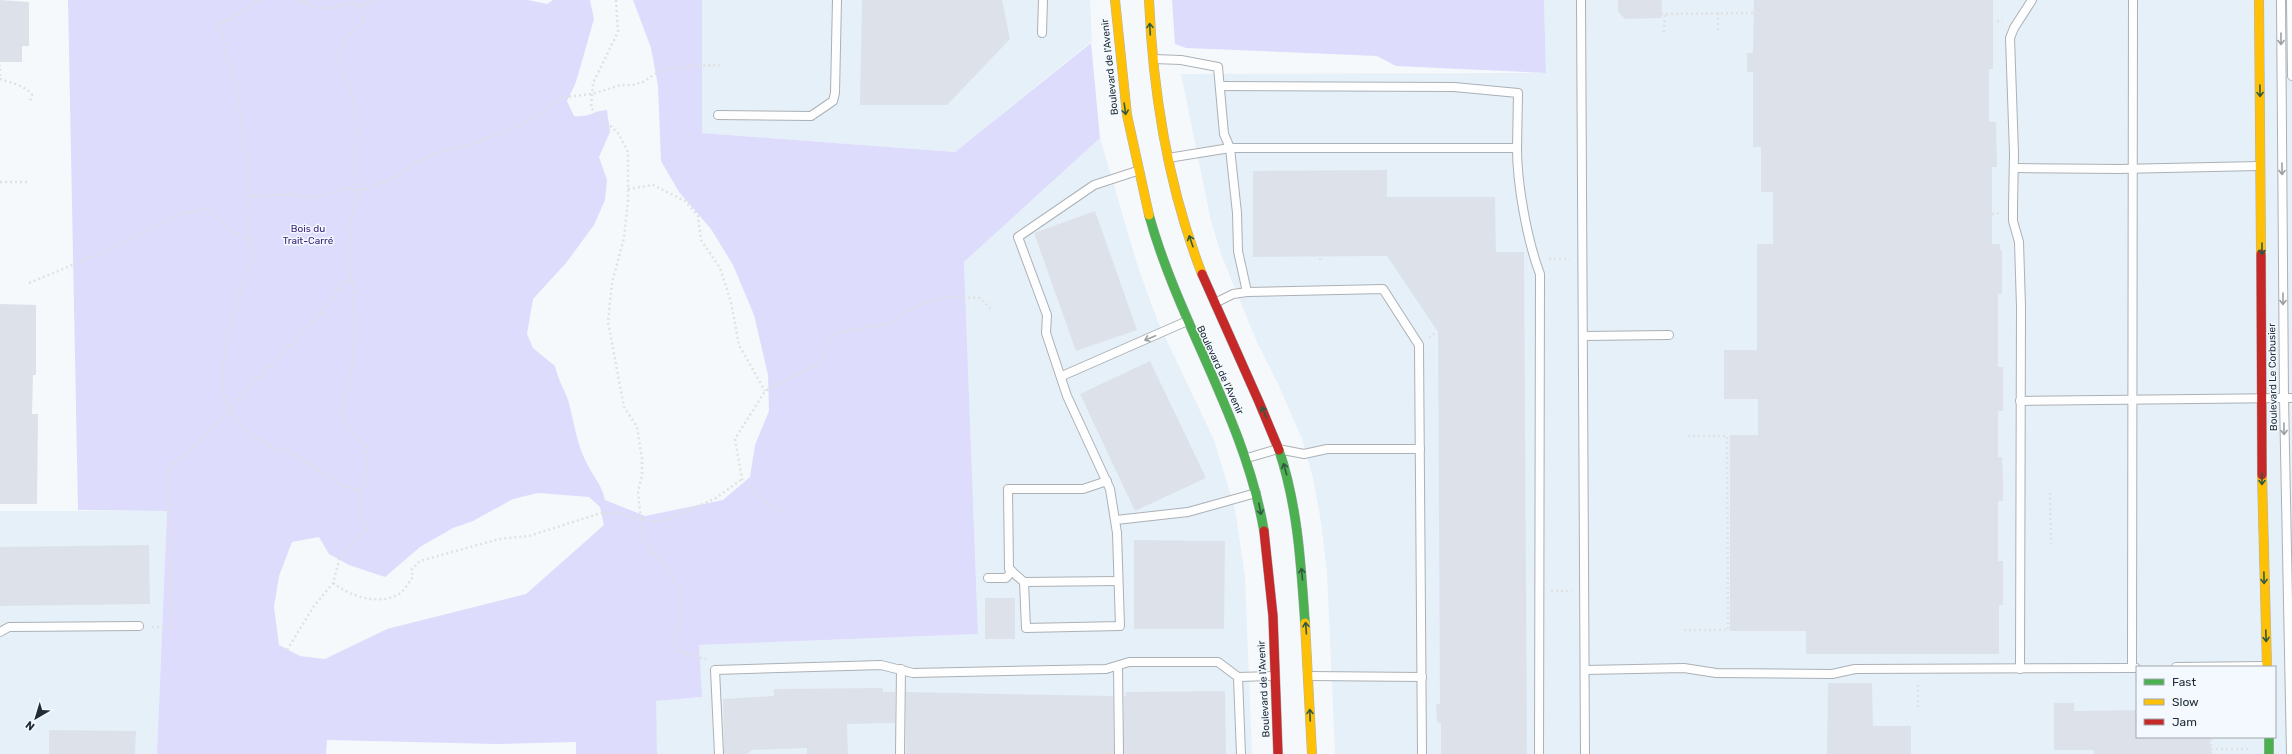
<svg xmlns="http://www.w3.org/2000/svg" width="2292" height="754" font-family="Rubik,sans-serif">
  <rect width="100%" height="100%" fill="#f6f9fb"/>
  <g fill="#e6f0f8" fill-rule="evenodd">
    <path d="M702 0H1090L1092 41 955 152 702 133Z"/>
    <path d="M1544 0H2292V754H1335L1327 573 1321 522 1313 478 1302 439 1279 386 1256 340 1221 254 1211 221 1181 74 1546 73ZM2137 667H2275V737H2137Z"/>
    <path d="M1100 138 1138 267 1158 322 1214 440 1235 509 1245 577 1252 754H657L655 701 702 697 698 645 978 634 964 262Z"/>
    <path d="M0 511H167L157 754H0Z"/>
  </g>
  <g fill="#dddcfd" fill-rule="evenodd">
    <path d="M68 0H528L547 4 553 0H590L594 19 576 82 567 101 574 116C590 118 592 111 607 110L610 132 599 157 607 180 605 200 594 225 566 263 533 299 527 334 533 348 555 366C558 380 565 390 569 403 574 423 577 444 586 462 593 476 602 485 605 500L645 516 723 500 750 477 755 445 769 411 768 375 754 315 733 265 711 229 679 192 661 161 658 86 651 48 633 0H702V133L955 152 1091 43 1100 138 964 262 978 634 699 645 702 697 656 701 657 754H576V742L496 744 327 740 326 754H157L167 511 78 510ZM538 493 589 497 600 507 604 525 526 594 387 629 325 659 300 656 279 645 274 607 279 576 292 542 319 537 329 554 349 565 385 577 420 547 453 528 473 521 513 499Z"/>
    <path d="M1172 0H1544L1546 73 1396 66 1377 56 1186 48 1175 44Z"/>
  </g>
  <g fill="#dde2ea">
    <path d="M0 0 29 2V46H22V62H0Z"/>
    <path d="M862 0H1002L1010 39 947 105H860Z"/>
    <path d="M1618 0H1662L1661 18 1625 19 1618 12Z"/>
    <path d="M1754 0H1993V69H1989V122H1996L1997 167H1992V244H2000V250H2002V294H1998V367H2003V411H1998V457H2002L2003 479V501H1998V561H2003V605H1999V654H1806V631H1730V435H1758V399H1724V350H1757V244H1773V192H1761V147H1753V72H1747V53H1753Z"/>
    <path d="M1387 170V197H1495L1496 252H1524L1527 754H1441V723L1437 722 1436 704H1440L1438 332 1387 256 1253 257V171Z"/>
    <path d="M1095 211 1137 330 1076 351 1034 233Z"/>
    <path d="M0 304 36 305V375H33L32 414H38L37 504H0Z"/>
    <path d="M1150 361 1206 478 1135 511 1080 394Z"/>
    <path d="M1134 540 1225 541 1224 629H1134Z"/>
    <path d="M149 545 150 604 0 606V547Z"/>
    <rect x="985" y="598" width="30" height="41"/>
    <path d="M1828 683H1872L1873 726H1911V754H1827Z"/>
    <path d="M883 688V692H895V723L847 724 848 754H807V748L752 750 747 754H724L723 699 774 696V689Z"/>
    <path d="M1225 691 1226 754H1124V696H1126V692Z"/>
    <path d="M906 692 1113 696 1114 754H906Z"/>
    <path d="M2054 703H2074V711L2137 710V737H2210L2211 754H2094V750H2054Z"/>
    <path d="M49 730 136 731 135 754H49Z"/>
  </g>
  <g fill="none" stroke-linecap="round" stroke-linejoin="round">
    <g stroke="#abb1b6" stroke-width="10">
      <g id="lane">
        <path d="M1581 0 1585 754"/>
        <path d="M2281 0 2284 398 2291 754"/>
        <path d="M2291 0 2292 76"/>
        <path d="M1042 33 1043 0"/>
        <path d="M1154 59 1181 60 1218 67 1224 134 1230 148 1237 213 1238 251 1247 292"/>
        <path d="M1220 86 1454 87 1518 93 1517 148"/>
        <path d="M718 115 811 116 833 101 835 93 837 0"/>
        <path d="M1168 158 1230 148H1517C1517 184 1527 240 1540 274L1539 754"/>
        <path d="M2014 168 2119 169 2259 166"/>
        <path d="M1215 303 1233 294 1247 292 1383 289 1419 345 1422 754"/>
        <path d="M1583 336 1669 335"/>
        <path d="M1062 376 1185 322"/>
        <path d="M2020 401 2292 398"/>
        <path d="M1247 458 1278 449 1304 454 1327 449H1420"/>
        <path d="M1107 481 1083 489H1008L1009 569 1024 582 1118 581"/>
        <path d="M1116 520 1188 512 1256 493"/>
        <path d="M988 578H1006L1012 571"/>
        <path d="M1024 582 1026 628 1120 626 1117 533 1110 489 1067 396 1046 333 1047 315 1018 237 1094 185 1137 171"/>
        <path d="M0 632 9 627 139 626"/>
        <path d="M1118 666 1119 754"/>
        <path d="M2132 667 2133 0"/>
        <path d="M2176 667 2266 666"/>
        <path d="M2020 669 2021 307 2019 242 2013 221V207L2014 153 2010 38 2014 28 2032 0"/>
        <path d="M1585 670 1684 668 1716 673 1832 674 1855 669 2136 668"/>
        <path d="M1309 676 1422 677"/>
        <path d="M1238 677 1241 754"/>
        <path d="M719 754 715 670 881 665 913 673 1106 669 1129 662H1218L1238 677 1275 676"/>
        <path d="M900 754 901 669"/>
      </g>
    </g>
    <g stroke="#abb1b6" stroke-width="10">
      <g id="fast">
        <path d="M1149 215C1179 324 1245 419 1264 531"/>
        <path d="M1279 450C1298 507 1301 565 1305 623"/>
        <path d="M2269 737V754"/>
      </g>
    </g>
    <g stroke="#abb1b6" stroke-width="10">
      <g id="slow">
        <path d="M1115 0 1127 115 1149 215"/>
        <path d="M1149 0C1153 94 1168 187 1202 274"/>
        <path d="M2259 0 2261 254"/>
        <path d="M2262 475 2267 667"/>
        <path d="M1305 623 1312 754"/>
      </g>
    </g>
    <g stroke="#abb1b6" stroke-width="10">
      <g id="jam">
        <path d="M2261 254 2262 475"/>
        <path d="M1202 274 1259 402 1279 450"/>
        <path d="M1264 531 1273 616 1278 754"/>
      </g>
    </g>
    <g stroke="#e0e1e2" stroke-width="2.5" stroke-dasharray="2 3" stroke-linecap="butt">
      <path d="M259 0 232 19 217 23C219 31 223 38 225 46 242 109 252 172 249 237 249 244 254 251 252 258 251 267 245 277 242 286 234 311 216 370 224 395 232 423 260 448 289 451L342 485 360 491"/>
      <path d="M299 0 320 9 352 4 362 5 377 0"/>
      <path d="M616 0 618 32 593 83 591 108 618 133 628 152V201L624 238 612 283 608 322 624 407 637 427 642 459V476L638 491 642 533 653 553 666 565 678 586 681 604 676 644 678 651 708 660"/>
      <path d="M1718 13V31"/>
      <path d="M1661 14 1754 13"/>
      <path d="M1997 21H2003"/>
      <path d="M1664 32 1665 14"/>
      <path d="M0 76V65"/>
      <path d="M0 79C11 83 25 85 32 95L30 101"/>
      <path d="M0 182H30"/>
      <path d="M628 189 653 185 685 201 698 216 701 240 720 268 731 302 739 345 765 391"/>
      <path d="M249 197 290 194 314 198 346 188 359 191 393 179 415 163 439 152 470 145 519 126 564 97 592 94 621 85H633L643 82 661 70 690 66 720 65"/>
      <path d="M1992 214 2000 213"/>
      <path d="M1549 259H1570"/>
      <path d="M1320 260 1321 256"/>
      <path d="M29 283 111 249 179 214 207 209 232 232 249 239"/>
      <path d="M1429 338 1435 333"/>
      <path d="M2050 493 2051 544"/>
      <path d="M781 511 760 500 742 479 735 439 765 391 816 365 825 354 828 339 836 333 892 323 906 312 930 301 947 297 980 298 993 311"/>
      <path d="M333 583C350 596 378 606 399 594 404 591 409 582 413 577L411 570 420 561 499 539 529 536 601 513H619L654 522 669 519 716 498 742 479"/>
      <path d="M1551 591H1572"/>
      <path d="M152 627H172L173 623 168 472 171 467 215 426 245 391 323 311 340 286 350 275"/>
      <path d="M1684 630H1728L1727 436H1686"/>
      <path d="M287 650 314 606 333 583 340 557 366 529 362 521 360 491 366 476 367 462 365 446 347 426 341 413 351 374 356 335 353 286 346 254 350 241 349 230 359 191 356 173 358 121 356 108 339 61 344 38 363 23 362 5"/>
      <path d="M1918 707V682"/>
      <path d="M2211 739V749"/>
      <path d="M2211 754V749H2249"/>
    </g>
    <use href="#lane" stroke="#fefefe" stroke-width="8"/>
    <use href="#fast" stroke="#4caf50" stroke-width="9"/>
    <use href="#slow" stroke="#ffc107" stroke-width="9"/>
    <use href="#jam" stroke="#c62828" stroke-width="9"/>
  </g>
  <defs><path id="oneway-shaft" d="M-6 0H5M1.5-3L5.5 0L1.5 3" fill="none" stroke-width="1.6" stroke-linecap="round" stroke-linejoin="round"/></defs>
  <g stroke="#305a3f">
    <use href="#oneway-shaft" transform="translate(1150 29) rotate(-93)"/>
    <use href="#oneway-shaft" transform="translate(2260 91) rotate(89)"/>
    <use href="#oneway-shaft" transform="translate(1125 109) rotate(82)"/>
    <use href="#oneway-shaft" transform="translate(1191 241) rotate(-109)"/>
    <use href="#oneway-shaft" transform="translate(2262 249) rotate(90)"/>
    <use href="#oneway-shaft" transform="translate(1264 412) rotate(-113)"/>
    <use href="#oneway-shaft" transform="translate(1285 469) rotate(-107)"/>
    <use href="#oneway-shaft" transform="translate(2262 479) rotate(90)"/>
    <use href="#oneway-shaft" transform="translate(1260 509) rotate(79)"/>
    <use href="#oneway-shaft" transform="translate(1302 574) rotate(-95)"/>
    <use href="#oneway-shaft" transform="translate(2264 578) rotate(89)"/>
    <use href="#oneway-shaft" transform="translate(1306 628) rotate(-94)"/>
    <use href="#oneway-shaft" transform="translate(2266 636) rotate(88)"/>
    <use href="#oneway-shaft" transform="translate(1310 715) rotate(-92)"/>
  </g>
  <g stroke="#9ba0a4">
    <use href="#oneway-shaft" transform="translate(2281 39) rotate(90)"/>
    <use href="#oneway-shaft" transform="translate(2282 169) rotate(90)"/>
    <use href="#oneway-shaft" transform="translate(2283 299) rotate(90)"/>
    <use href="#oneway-shaft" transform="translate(1150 338) rotate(157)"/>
    <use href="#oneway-shaft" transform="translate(2284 429) rotate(89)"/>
  </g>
  <g text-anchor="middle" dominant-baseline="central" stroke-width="3" stroke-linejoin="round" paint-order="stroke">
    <g font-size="10" fill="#212d36" stroke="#f3f9fe">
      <text transform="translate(1110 67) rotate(-96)">Boulevard de l'Avenir</text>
      <text transform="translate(1220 370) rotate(65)">Boulevard de l'Avenir</text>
      <text transform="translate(2273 377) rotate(-91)">Boulevard Le Corbusier</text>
      <text transform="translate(1264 689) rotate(-93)">Boulevard de l'Avenir</text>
    </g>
    <g font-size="10" fill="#371e7a" stroke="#f3f9fe">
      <text x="308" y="229">Bois du<tspan x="308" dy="12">Trait-Carré</tspan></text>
    </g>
  </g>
  <rect x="2136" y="666" width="140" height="72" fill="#f3f9fe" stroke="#9fa7ae"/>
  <rect x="2144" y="679" width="20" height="6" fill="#4caf50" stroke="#9fa7ae"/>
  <text x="2172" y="686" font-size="12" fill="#212d36">Fast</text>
  <rect x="2144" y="699" width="20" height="6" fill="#ffc107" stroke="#9fa7ae"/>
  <text x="2172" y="706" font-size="12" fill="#212d36">Slow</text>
  <rect x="2144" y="719" width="20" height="6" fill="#c62828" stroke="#9fa7ae"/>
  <text x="2172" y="726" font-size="12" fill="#212d36">Jam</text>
  <g transform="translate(36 718) rotate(218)" stroke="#f3f9fe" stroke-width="3" paint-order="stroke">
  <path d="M0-3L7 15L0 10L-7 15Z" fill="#212d36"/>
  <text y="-6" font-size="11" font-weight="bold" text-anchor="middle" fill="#212d36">N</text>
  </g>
</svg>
